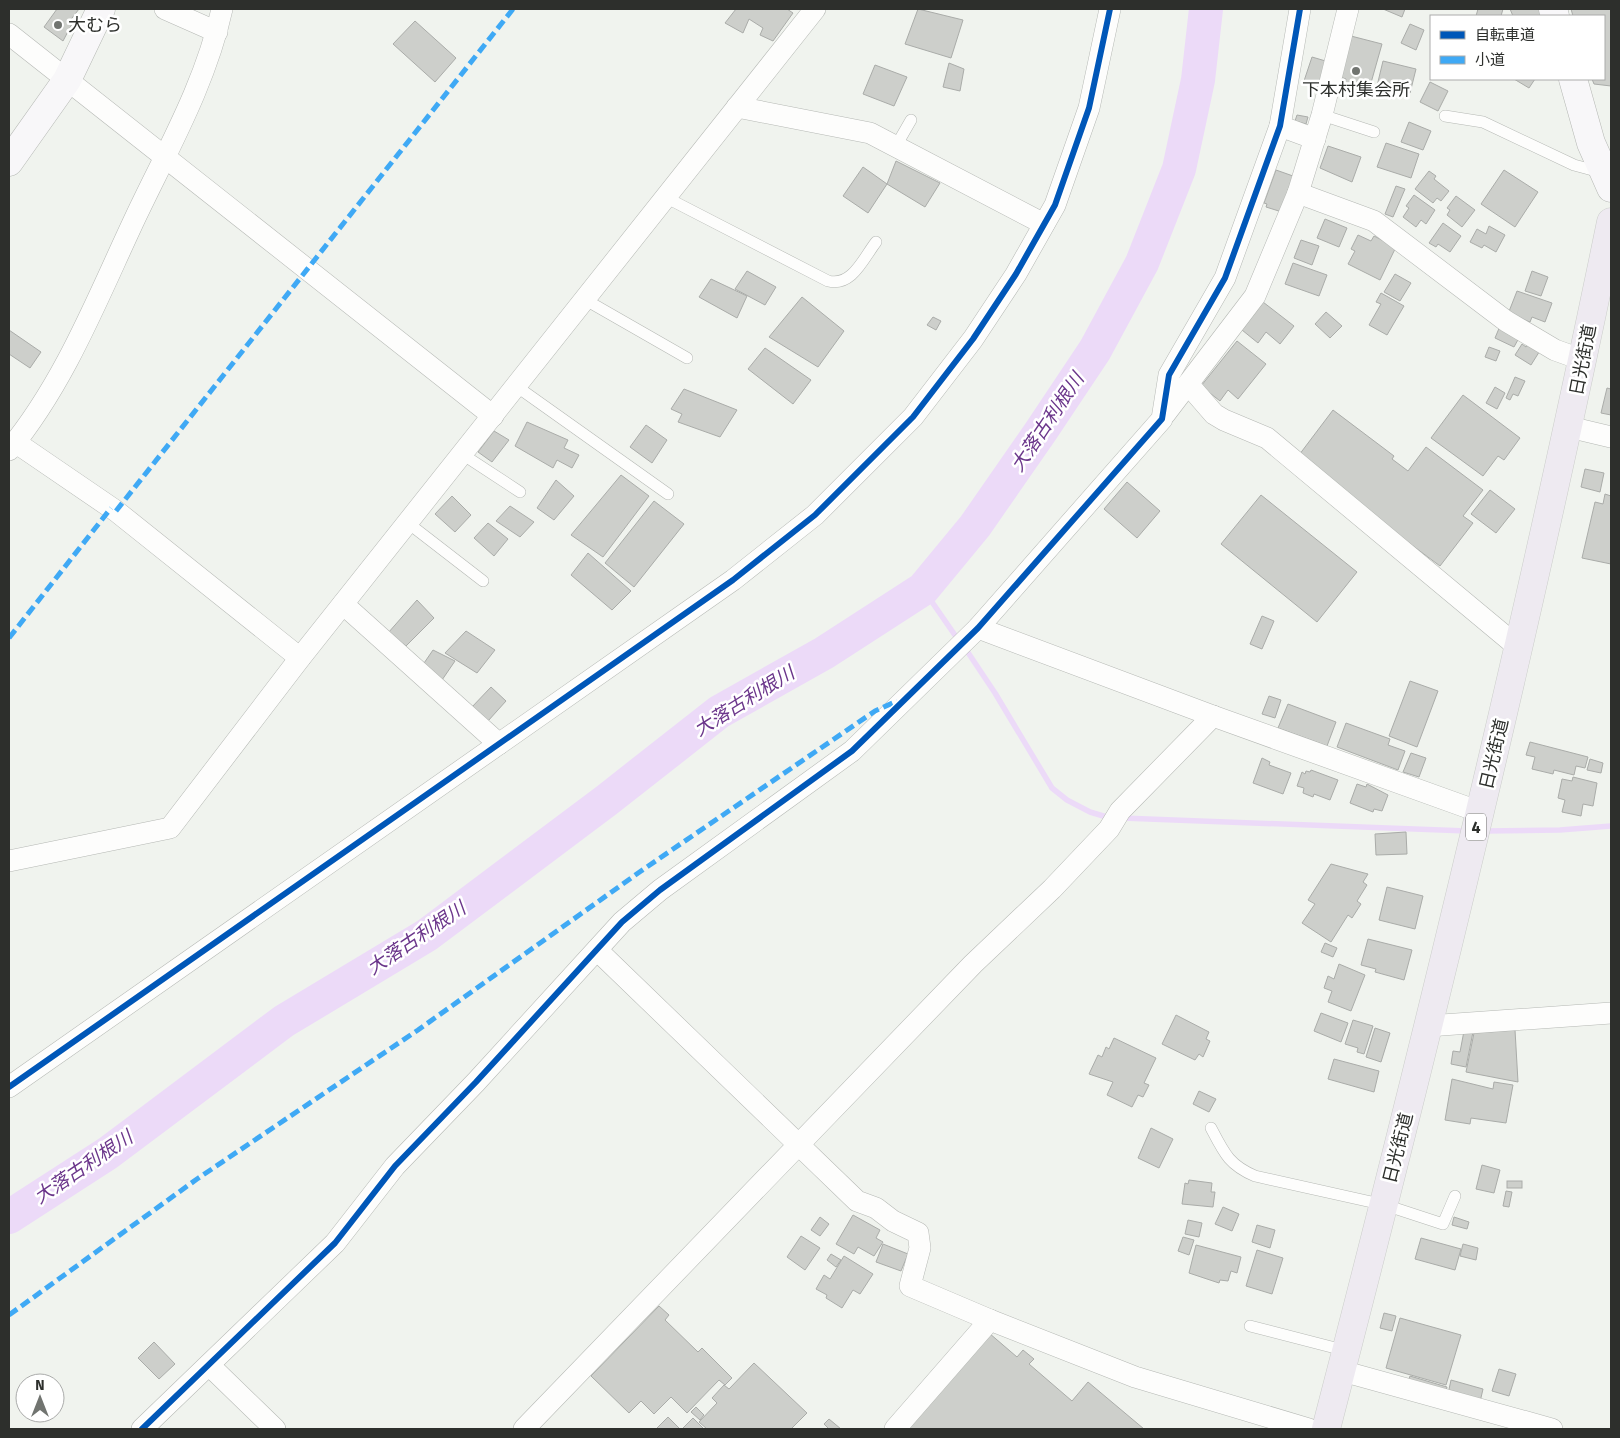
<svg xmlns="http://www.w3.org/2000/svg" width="1620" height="1438" font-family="'Fira Sans','Noto Sans JP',sans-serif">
  <rect width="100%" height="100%" fill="#f0f3ee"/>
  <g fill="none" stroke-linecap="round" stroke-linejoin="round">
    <g stroke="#ecdaf8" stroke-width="5.5">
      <path d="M923 589 959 641"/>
      <path d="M965 648 995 693 1052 788 1067 800 1090 812 1110 818"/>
      <path d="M1122 818 1467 831"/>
      <path d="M1484 831 1560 830 1611 826"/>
    </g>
    <path stroke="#ecdaf8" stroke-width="34" d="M9 1217 108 1153 284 1021 427 935 607 800 719 712 824 653 923 589 975 526 1041 431 1095 350 1142 263 1179 169 1198 80 1206 9"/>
  </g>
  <g fill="#cdcfcb" stroke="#aaaca9">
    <path d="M57 9H79L69 22 72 24 63 41 44 27Z"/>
    <path d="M736 9H787L793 13 773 41 760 35 763 28 749 19 743 33 725 23Z"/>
    <path d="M918 9 963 20 951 58 905 44Z"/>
    <path d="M1383 9H1405L1402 17Z"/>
    <path d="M1478 9H1503L1501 16H1476Z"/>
    <path d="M1510 9H1539L1542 16H1513Z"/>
    <path d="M1571 9H1611V86L1594 84 1592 79H1604V16H1573Z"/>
    <path d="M415 21 456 58 435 82 393 44Z"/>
    <path d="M1410 24 1424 30 1416 50 1401 43Z"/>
    <path d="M1351 36 1382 44 1367 97 1343 90 1346 79 1340 77Z"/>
    <path d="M1312 57 1329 62 1321 89 1303 84Z"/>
    <path d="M1383 61 1416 69 1410 93 1377 86Z"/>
    <path d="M949 63 964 69 960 91 943 87Z"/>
    <path d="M875 65 907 77 894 106 863 94Z"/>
    <path d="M1514 79H1535L1529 88Z"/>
    <path d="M1430 82 1448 91 1438 111 1420 102Z"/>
    <path d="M1297 115 1308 117 1306 124 1295 121Z"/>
    <path d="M1409 122 1431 131 1423 150 1401 142Z"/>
    <path d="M1386 143 1419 154 1411 178 1377 167Z"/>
    <path d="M1328 146 1361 157 1352 182 1320 168Z"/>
    <path d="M896 161 940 183 925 207 887 184Z"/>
    <path d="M863 167 887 184 868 213 843 196Z"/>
    <path d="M1276 170 1293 176 1282 212 1266 207 1267 204 1264 203Z"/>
    <path d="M1504 170 1538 192 1515 227 1481 204Z"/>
    <path d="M1429 171 1436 176 1434 179 1449 191 1441 201 1437 198 1433 203 1415 189Z"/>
    <path d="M1396 186 1405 189 1393 217 1385 214Z"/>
    <path d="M1414 195 1435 210 1426 224 1421 220 1416 227 1403 217 1409 208 1406 206Z"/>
    <path d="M1456 196 1475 210 1462 227 1447 215 1450 210 1447 208Z"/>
    <path d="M1325 219 1347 228 1339 247 1317 238Z"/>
    <path d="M1443 223 1461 236 1450 252 1438 244 1436 247 1429 243Z"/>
    <path d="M1489 226 1505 235 1496 252 1484 245 1482 248 1470 242 1477 229 1486 234Z"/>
    <path d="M1358 235 1371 241 1374 236 1396 247 1380 280 1348 264 1355 251 1351 249Z"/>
    <path d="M1301 240 1319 246 1312 265 1294 258Z"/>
    <path d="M1293 263 1327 275 1319 296 1285 284Z"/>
    <path d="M747 271 776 287 765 305 735 289Z"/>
    <path d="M1532 271 1548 277 1541 296 1525 291Z"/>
    <path d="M1395 274 1411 283 1400 301 1384 292Z"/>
    <path d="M711 279 747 296 737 318 699 297Z"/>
    <path d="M1517 291 1552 303 1545 322 1532 317 1530 322 1508 314Z"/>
    <path d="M1381 293 1404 306 1387 335 1369 325 1381 304 1376 302Z"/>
    <path d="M802 297 844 331 818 367 769 337Z"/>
    <path d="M1263 302 1294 326 1280 344 1266 332 1258 343 1242 330Z"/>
    <path d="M1326 312 1342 326 1330 338 1315 324Z"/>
    <path d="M933 317 941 321 936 330 927 325Z"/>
    <path d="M1500 326 1520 336 1514 347 1495 338Z"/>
    <path d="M9 330 41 352 30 368 9 354Z"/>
    <path d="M1237 341 1266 364 1238 399 1228 390 1220 401 1201 386Z"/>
    <path d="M1529 341 1541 349 1531 365 1515 355 1522 344 1526 347Z"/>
    <path d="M1489 347 1500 351 1496 361 1485 357Z"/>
    <path d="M765 348 811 380 793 404 748 369Z"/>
    <path d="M1515 377 1525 381 1518 396 1513 394 1510 400 1506 398Z"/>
    <path d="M1495 387 1505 393 1497 409 1486 403Z"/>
    <path d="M1607 388 1611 389V415L1601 413Z"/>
    <path d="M684 389 737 410 720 437 678 422 682 414 671 409Z"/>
    <path d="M1463 395 1520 438 1504 460 1498 456 1483 476 1431 438Z"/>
    <path d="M1333 410 1394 456 1392 459 1408 471 1426 447 1483 490 1463 516 1473 523 1440 566 1296 459Z"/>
    <path d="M527 422 568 440 564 448 579 455 572 468 557 460 553 468 515 446Z"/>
    <path d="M646 425 667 440 652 463 630 447Z"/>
    <path d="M494 431 509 440 492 462 478 452Z"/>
    <path d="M1585 469 1604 473 1600 492 1581 487Z"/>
    <path d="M621 475 649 496 603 557 571 535Z"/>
    <path d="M556 480 574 496 554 520 537 508Z"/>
    <path d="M1127 482 1160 511 1137 538 1104 509Z"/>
    <path d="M1490 490 1515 509 1496 533 1471 514Z"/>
    <path d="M1605 494 1611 496V564L1582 558 1595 502 1603 504Z"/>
    <path d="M1261 495 1357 572 1317 622 1221 544Z"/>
    <path d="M452 496 471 515 455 532 435 514Z"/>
    <path d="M654 501 684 524 634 587 605 563Z"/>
    <path d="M510 506 534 522 520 537 496 521Z"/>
    <path d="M488 523 508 539 494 556 474 538Z"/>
    <path d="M588 553 631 591 612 610 571 575Z"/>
    <path d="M417 600 434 618 406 646 388 633Z"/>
    <path d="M1262 616 1274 621 1262 649 1250 644Z"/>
    <path d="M466 631 495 650 477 673 445 653Z"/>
    <path d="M433 650 455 661 442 680 422 666Z"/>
    <path d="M1410 681 1438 691 1417 747 1389 736Z"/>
    <path d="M491 687 506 701 488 721 471 708Z"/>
    <path d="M1269 696 1281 700 1275 718 1262 714Z"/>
    <path d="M1288 704 1336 722 1327 746 1278 728Z"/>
    <path d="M1346 723 1390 739 1388 745 1405 751 1398 770 1337 747Z"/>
    <path d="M1530 742 1588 757 1585 768 1576 766 1574 775 1554 770 1553 774 1532 769 1535 757 1526 755Z"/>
    <path d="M1411 753 1426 758 1419 777 1403 772Z"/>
    <path d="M1262 758 1270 762 1269 765 1291 773 1283 794 1253 783Z"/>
    <path d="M1590 759 1603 763 1601 773 1587 770Z"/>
    <path d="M1311 770 1338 780 1330 800 1314 794 1313 797 1303 793 1304 788 1297 786 1302 772 1305 774 1306 771 1310 772Z"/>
    <path d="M1573 777 1597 783 1593 806 1583 804 1581 816 1562 812 1565 800 1558 798 1562 779 1572 781Z"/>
    <path d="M1357 784 1366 787 1367 784 1388 795 1382 811 1374 809 1373 812 1350 803Z"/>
    <path d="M1406 832 1407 854 1376 855 1375 834Z"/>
    <path d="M1331 864 1368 874 1363 882 1367 885 1357 901 1361 904 1352 918 1348 915 1331 942 1302 923 1315 904 1308 900Z"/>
    <path d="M1387 887 1423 896 1415 929 1379 920Z"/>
    <path d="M1368 939 1412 950 1404 980 1375 972 1376 969 1361 965Z"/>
    <path d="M1325 943 1337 948 1333 957 1321 952Z"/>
    <path d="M1339 964 1365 975 1351 1011 1328 1002 1332 991 1324 988 1328 976 1334 979Z"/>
    <path d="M1321 1013 1348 1023 1341 1042 1314 1031Z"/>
    <path d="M1176 1015 1209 1032 1206 1039 1210 1041 1203 1057 1199 1054 1195 1060 1162 1044Z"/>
    <path d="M1353 1020 1373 1026 1364 1054 1357 1052 1358 1048 1345 1044Z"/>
    <path d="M1375 1028 1390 1033 1381 1062 1366 1057Z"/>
    <path d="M1515 1030 1518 1082 1466 1072 1474 1033Z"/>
    <path d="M1464 1031 1473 1032 1466 1067 1451 1064 1453 1051 1460 1052Z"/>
    <path d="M1114 1038 1156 1058 1144 1083 1149 1085 1143 1097 1138 1095 1132 1107 1107 1095 1113 1082 1089 1074 1098 1055 1102 1057 1106 1047 1109 1049Z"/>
    <path d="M1334 1059 1379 1071 1374 1092 1328 1079Z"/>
    <path d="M1452 1079 1493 1089 1494 1082 1513 1085 1506 1123 1471 1118 1470 1124 1445 1120Z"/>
    <path d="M1199 1091 1216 1099 1209 1112 1193 1104Z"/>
    <path d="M1151 1128 1173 1139 1159 1168 1138 1158Z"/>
    <path d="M1482 1165 1500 1170 1494 1193 1476 1189Z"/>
    <path d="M1189 1180 1212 1183 1211 1192H1215L1213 1207 1182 1204 1185 1183 1188 1184Z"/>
    <rect x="1507" y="1181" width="15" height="7"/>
    <path d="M1506 1191 1512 1192 1509 1207 1503 1206Z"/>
    <path d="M1223 1207 1239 1214 1232 1231 1215 1224Z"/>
    <path d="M853 1215 880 1230 876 1238 883 1242 874 1256 858 1247 854 1254 836 1244Z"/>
    <path d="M820 1217 829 1224 820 1236 811 1230Z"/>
    <path d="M1454 1217 1469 1222 1467 1229 1452 1225Z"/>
    <path d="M1188 1220 1202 1223 1199 1237 1185 1234Z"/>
    <path d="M1257 1225 1275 1230 1270 1248 1252 1242Z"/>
    <path d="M801 1236 820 1248 805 1270 787 1257Z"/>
    <path d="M1183 1237 1194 1240 1189 1255 1178 1251Z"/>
    <path d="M1421 1238 1461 1249 1455 1270 1415 1259Z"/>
    <path d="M883 1244 908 1254 901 1271 876 1262Z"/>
    <path d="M1463 1244 1478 1248 1476 1260 1460 1256Z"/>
    <path d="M1196 1245 1241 1257 1237 1273 1231 1271 1228 1281 1220 1280 1219 1283 1189 1273Z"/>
    <path d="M1257 1250 1283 1258 1272 1294 1246 1286Z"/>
    <path d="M831 1254 841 1260 836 1267 827 1260Z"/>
    <path d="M844 1256 873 1274 860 1294 853 1290 842 1308 826 1298 827 1295 816 1289 824 1275 830 1279Z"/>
    <path d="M659 1306 669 1315 665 1320 698 1352 702 1348 732 1378 725 1385 719 1380 687 1413 671 1397 654 1414 641 1401 629 1413 591 1376Z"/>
    <path d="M1384 1313 1396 1316 1392 1331 1380 1328Z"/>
    <path d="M1400 1318 1461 1335 1446 1385 1386 1368Z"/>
    <path d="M989 1333 1017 1357 1023 1350 1034 1359 1029 1364 1072 1401 1088 1382 1144 1429H907Z"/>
    <path d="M154 1342 175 1364 159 1379 138 1358Z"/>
    <path d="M754 1363 807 1413 791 1429H707L699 1422 717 1403 712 1398 724 1385 729 1389Z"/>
    <path d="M1499 1369 1516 1374 1509 1396 1492 1391Z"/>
    <path d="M1410 1376 1447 1387 1445 1395 1407 1384Z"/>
    <path d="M1451 1380 1483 1389 1480 1402 1448 1394Z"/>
    <path d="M696 1407 704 1415 700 1420 691 1412Z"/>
    <path d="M668 1417 680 1429H656Z"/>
    <path d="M693 1418 704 1429H682Z"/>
    <path d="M829 1419 841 1429H829L824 1424Z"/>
  </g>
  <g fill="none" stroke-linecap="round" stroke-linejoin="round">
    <g stroke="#b5b8b4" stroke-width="12">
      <g id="lane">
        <path d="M1322 115 1374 132"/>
        <path d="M1445 116 1483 122 1574 165 1600 172"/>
        <path d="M896 146 911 120"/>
        <path d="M665 197 828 281C852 287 863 259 876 242"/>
        <path d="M584 299 687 358"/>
        <path d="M516 386 668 494"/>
        <path d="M462 454 520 492"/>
        <path d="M408 523 483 581"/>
        <path d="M1211 1128C1224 1153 1229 1165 1255 1176L1385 1205 1443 1224 1455 1196"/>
        <path d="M1250 1326 1347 1351"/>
      </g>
    </g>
    <g stroke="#b5b8b4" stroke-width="22">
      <g id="street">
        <path d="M165 9 217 32"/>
        <path d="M9 34 493 416"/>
        <path d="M737 107 870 133 1044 224"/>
        <path d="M1280 126 1315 139"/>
        <path d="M1298 193 1374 221 1506 321 1555 350 1583 360"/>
        <path d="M1188 384 1214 414 1224 420 1267 438 1518 647"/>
        <path d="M1165 414 1255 296 1298 193 1322 115 1348 9"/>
        <path d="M1569 427 1611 437"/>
        <path d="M15 442 116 511 300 658"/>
        <path d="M9 450C66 381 99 294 137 214 169 147 206 82 222 9"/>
        <path d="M343 604 499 744"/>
        <path d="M978 628 1213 716 1480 812"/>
        <path d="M9 861 170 828 300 658 815 9"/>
        <path d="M597 950 857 1201 876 1208 893 1221 918 1233 920 1248 910 1286 990 1320"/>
        <path d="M1428 1026 1611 1013"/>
        <path d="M9 1087 733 580 815 515 913 417 973 339 1016 274 1055 205 1089 108 1110 9"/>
        <path d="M209 1365 275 1429"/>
        <path d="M1342 1371 1552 1429"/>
        <path d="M142 1429 335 1243 395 1166 476 1082 622 922 660 890 852 751 978 628 1162 419 1169 375 1225 278 1280 126 1300 9"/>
        <path d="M524 1429 973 964 1052 889 1109 829 1120 811 1213 716"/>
        <path d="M895 1429 990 1320 1135 1377 1309 1429"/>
      </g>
    </g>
    <g stroke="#b5b8b4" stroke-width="29">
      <g id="secondary">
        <path d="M1553 9 1555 16"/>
        <path d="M1573 79 1591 143 1611 188"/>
        <path d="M9 162 67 80 101 9"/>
      </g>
    </g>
    <g stroke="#cbcdca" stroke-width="29">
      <path id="highway" d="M1326 1429C1430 1029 1528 627 1611 222"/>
    </g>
    <use href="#lane" stroke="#fdfdfc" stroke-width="11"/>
    <use href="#street" stroke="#fdfdfc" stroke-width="21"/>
    <use href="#secondary" stroke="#f8f7f9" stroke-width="28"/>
    <use href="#highway" stroke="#eeeaf1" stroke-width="28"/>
    <g stroke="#3fa9f5" stroke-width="5" stroke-dasharray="10 5" stroke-linecap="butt">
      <path d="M116 511 513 9"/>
      <path d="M9 638 111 508"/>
      <path d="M9 1315 197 1179 418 1030 641 871 875 711 897 701"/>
    </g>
    <g stroke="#fff" stroke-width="9">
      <g id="cycleway">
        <path d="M9 1087 733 580 815 515 913 417 973 339 1016 274 1055 205 1089 108 1110 9"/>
        <path d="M142 1429 335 1243 395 1166 476 1082 622 922 660 890 852 751 978 628 1162 419 1169 375 1225 278 1280 126 1300 9"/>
      </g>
    </g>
    <use href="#cycleway" stroke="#0057b8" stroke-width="6"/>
  </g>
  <g fill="#717470" stroke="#fff" stroke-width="2">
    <circle cx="58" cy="25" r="5"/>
    <circle cx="1356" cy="71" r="5"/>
  </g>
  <g text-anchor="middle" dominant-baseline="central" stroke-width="5" stroke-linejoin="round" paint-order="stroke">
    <rect fill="#fff" stroke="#6c6d6b" stroke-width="1" x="1466" y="813.5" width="20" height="27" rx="4"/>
    <g font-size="16" font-weight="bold" fill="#2d2f2c">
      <text x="1476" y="827">4</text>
    </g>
    <g font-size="18" fill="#2d2f2c" stroke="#fff" text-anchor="start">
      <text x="68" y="25">大むら</text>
      <text x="1356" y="90" text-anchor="middle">下本村集会所</text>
    </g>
    <g font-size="18" fill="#2d2f2c" stroke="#fff">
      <text transform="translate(1583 360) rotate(-79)">日光街道</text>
      <text transform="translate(1494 754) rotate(-77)">日光街道</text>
      <text transform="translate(1398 1148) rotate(-76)">日光街道</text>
    </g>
    <g font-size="19" font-style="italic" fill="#6b368b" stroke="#fff">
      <text transform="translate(1047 422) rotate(-56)">大落古利根川</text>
      <text transform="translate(744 701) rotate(-32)">大落古利根川</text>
      <text transform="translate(416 938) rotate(-34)">大落古利根川</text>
      <text transform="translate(83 1167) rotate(-34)">大落古利根川</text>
    </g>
  </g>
  <rect width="1620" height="1438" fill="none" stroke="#2d2f2c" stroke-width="20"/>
  <rect x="1430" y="15" width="175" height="65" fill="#ffffff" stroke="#abacab"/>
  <rect x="1440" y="31" width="25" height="8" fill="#0057b8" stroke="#abacab"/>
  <text x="1475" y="40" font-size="15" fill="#2d2f2c">自転車道</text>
  <rect x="1440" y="56" width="25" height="8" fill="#3fa9f5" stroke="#abacab"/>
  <text x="1475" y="65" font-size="15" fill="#2d2f2c">小道</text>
  <g transform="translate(40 1398)"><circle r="24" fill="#ffffff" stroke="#abacab"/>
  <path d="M0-4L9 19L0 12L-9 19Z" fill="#717470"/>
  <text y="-8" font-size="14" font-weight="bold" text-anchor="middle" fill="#2d2f2c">N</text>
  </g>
</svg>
